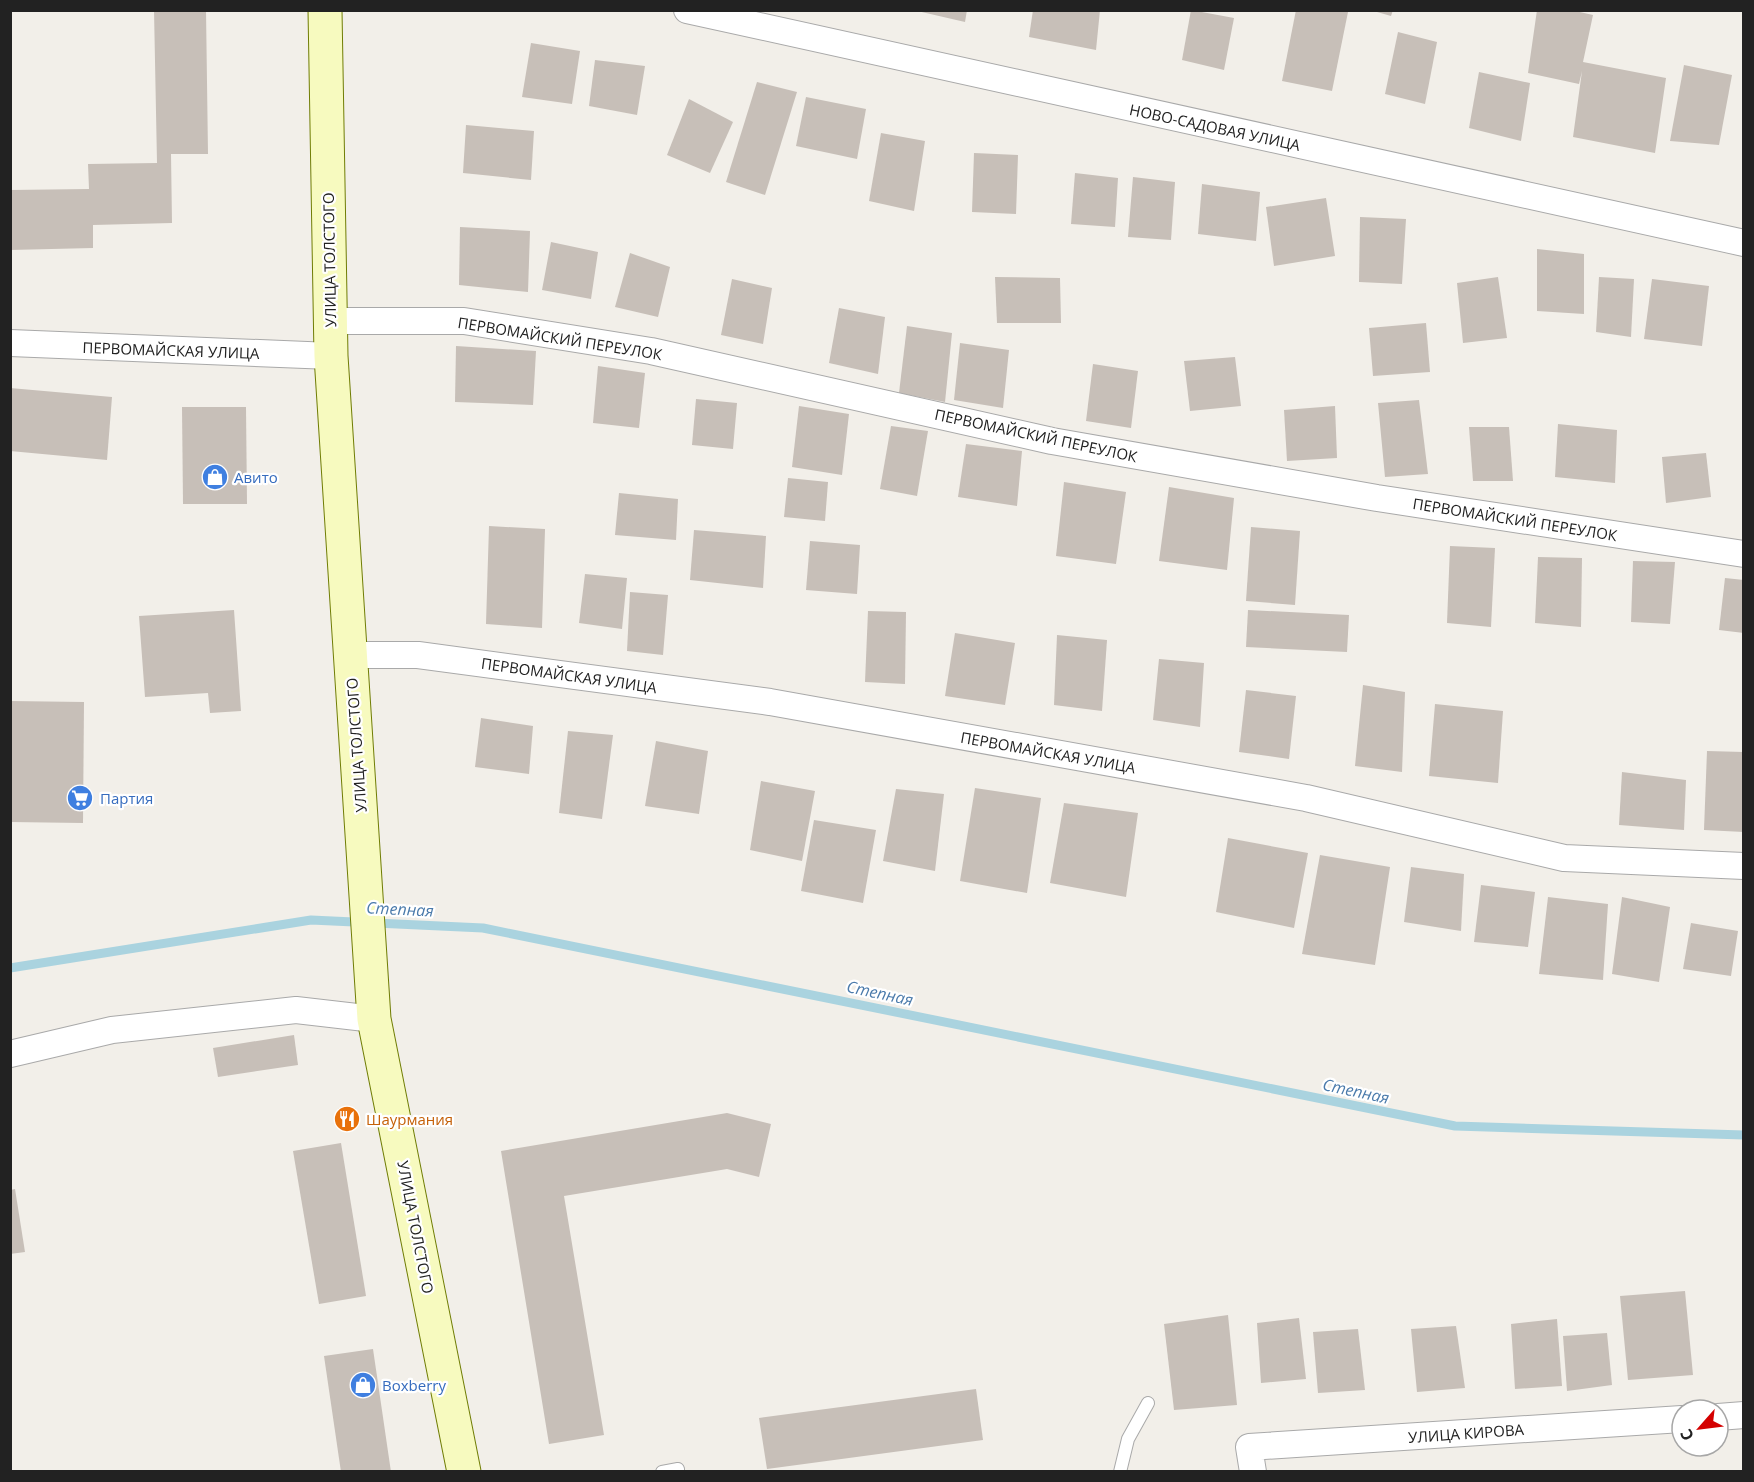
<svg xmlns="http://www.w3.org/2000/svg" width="1754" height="1482" font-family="'Open Sans',sans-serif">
  <rect width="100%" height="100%" fill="#f2efe9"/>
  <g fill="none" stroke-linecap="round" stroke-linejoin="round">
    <path stroke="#aad3df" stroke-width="9" d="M10 968 311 920 483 928 1455 1126 1744 1135"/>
  </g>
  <g fill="#c7bfb8">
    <path d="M154 10H206L208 154H171L172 223 93 225V248L10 250V190L89 189 88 164 157 163Z"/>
    <path d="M913 10H967L965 22Z"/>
    <path d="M1033 10H1100L1096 50 1029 37Z"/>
    <path d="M1191 10 1234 18 1224 70 1182 60Z"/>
    <path d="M1296 10 1348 12 1332 91 1282 81Z"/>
    <path d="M1370 10H1393L1391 16Z"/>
    <path d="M1537 10H1571L1593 15 1583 62 1666 78 1655 153 1573 137 1582 71 1579 84 1528 73Z"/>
    <path d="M1398 32 1437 42 1425 104 1385 94Z"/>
    <path d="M531 43 580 51 572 104 522 97Z"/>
    <path d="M595 60 645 66 637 115 589 106Z"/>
    <path d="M1684 65 1732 75 1719 145 1670 141Z"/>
    <path d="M1479 72 1530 83 1521 141 1469 128Z"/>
    <path d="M757 82 797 92 765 195 726 182Z"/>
    <path d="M806 97 866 109 857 159 796 146Z"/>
    <path d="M689 99 733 122 710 173 667 155Z"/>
    <path d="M466 125 534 131 531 180 463 173Z"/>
    <path d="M881 133 925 141 914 211 869 201Z"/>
    <path d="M974 153 1018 155 1016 214 972 212Z"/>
    <path d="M1075 173 1118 178 1115 227 1071 224Z"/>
    <path d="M1133 177 1175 182 1171 240 1128 237Z"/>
    <path d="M1202 184 1260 192 1256 241 1198 234Z"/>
    <path d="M1326 198 1335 256 1274 266 1266 207Z"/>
    <path d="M1360 217 1406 219 1402 284 1359 282Z"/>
    <path d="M460 227 530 231 528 292 459 285Z"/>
    <path d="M551 242 598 252 591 299 542 290Z"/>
    <path d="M1537 249 1584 254V314L1537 311Z"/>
    <path d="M630 253 670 267 658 317 615 307Z"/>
    <path d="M995 277 1060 278 1061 323H997Z"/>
    <path d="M1498 277 1507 338 1463 343 1457 283Z"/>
    <path d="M1599 277 1634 279 1631 337 1596 332Z"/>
    <path d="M732 279 772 288 763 344 721 335Z"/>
    <path d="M1652 279 1709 286 1702 346 1644 339Z"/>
    <path d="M839 308 885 317 878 374 829 363Z"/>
    <path d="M1426 323 1430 372 1373 376 1369 328Z"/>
    <path d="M907 326 952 333 945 402 899 393Z"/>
    <path d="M960 343 1009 350 1003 408 954 400Z"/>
    <path d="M456 346 536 351 533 405 455 402Z"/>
    <path d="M1235 357 1241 406 1190 411 1184 361Z"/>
    <path d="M1093 364 1138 371 1131 428 1086 421Z"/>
    <path d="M598 366 645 373 639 428 593 423Z"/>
    <path d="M10 388 112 397 107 460 10 451Z"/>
    <path d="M696 399 737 403 733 449 692 445Z"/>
    <path d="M1419 400 1428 474 1385 477 1378 403Z"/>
    <path d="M799 406 849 414 842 475 792 467Z"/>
    <path d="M1335 406 1337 458 1287 461 1284 410Z"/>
    <path d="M182 407H246L247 504H183Z"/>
    <path d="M1558 424 1617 430 1615 483 1555 477Z"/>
    <path d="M891 426 928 431 917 496 880 489Z"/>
    <path d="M1469 427H1509L1513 481H1473Z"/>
    <path d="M966 444 1022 451 1017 506 958 497Z"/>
    <path d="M1706 453 1711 497 1666 503 1662 457Z"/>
    <path d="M788 478 828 482 825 521 784 517Z"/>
    <path d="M1064 482 1126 492 1116 564 1056 556Z"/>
    <path d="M1169 487 1234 498 1227 570 1159 561Z"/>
    <path d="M619 493 678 499 676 540 615 535Z"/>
    <path d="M489 526 545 529 542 628 486 624Z"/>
    <path d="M1251 527 1300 531 1295 605 1246 601Z"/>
    <path d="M694 530 766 536 763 588 690 580Z"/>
    <path d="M810 541 860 545 857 594 806 590Z"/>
    <path d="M1450 546 1495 548 1491 627 1447 623Z"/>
    <path d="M1538 557 1582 558 1581 627 1535 623Z"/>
    <path d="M1633 561 1675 562 1670 624 1631 622Z"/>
    <path d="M585 574 627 578 622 629 579 623Z"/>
    <path d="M1725 578 1744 580V633L1719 630Z"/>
    <path d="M630 592 668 595 663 655 627 651Z"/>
    <path d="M234 610 241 711 210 713 208 693 145 697 139 616Z"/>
    <path d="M1248 610 1349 615 1347 652 1246 647Z"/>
    <path d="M868 611 906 612 905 684 865 682Z"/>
    <path d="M955 633 1015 643 1005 705 945 696Z"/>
    <path d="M1057 635 1107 640 1102 711 1054 705Z"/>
    <path d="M1159 659 1204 663 1200 727 1153 720Z"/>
    <path d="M1363 685 1405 692 1402 772 1355 766Z"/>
    <path d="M1246 690 1296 696 1289 759 1239 752Z"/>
    <path d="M10 701 84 702 83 823 10 822Z"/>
    <path d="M1435 704 1503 711 1498 783 1429 776Z"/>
    <path d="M481 718 533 726 529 774 475 767Z"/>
    <path d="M568 731 613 735 602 819 559 813Z"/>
    <path d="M656 741 708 751 699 814 645 806Z"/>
    <path d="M1707 751 1744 752V832L1704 830Z"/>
    <path d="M1622 772 1686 780 1684 830 1619 825Z"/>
    <path d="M761 781 815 791 802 861 750 850Z"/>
    <path d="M975 788 1041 798 1027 893 960 881Z"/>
    <path d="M896 789 944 794 935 871 883 861Z"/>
    <path d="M1064 803 1138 813 1126 897 1050 883Z"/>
    <path d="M814 820 876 830 863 903 801 891Z"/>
    <path d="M1228 838 1308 853 1294 928 1216 912Z"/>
    <path d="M1320 855 1390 867 1375 965 1302 954Z"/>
    <path d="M1411 867 1464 874 1461 931 1404 922Z"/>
    <path d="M1481 885 1535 892 1528 947 1474 942Z"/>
    <path d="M1548 897 1608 904 1603 980 1539 974Z"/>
    <path d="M1622 897 1670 907 1659 982 1612 974Z"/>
    <path d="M1691 923 1738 931 1731 976 1683 969Z"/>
    <path d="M294 1035 298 1065 218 1077 213 1048Z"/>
    <path d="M727 1113 771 1124 759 1177 727 1169 564 1196 604 1435 549 1444 501 1151Z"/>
    <path d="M341 1143 366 1296 319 1304 293 1151Z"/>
    <path d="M15 1189 25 1252 10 1254V1190Z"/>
    <path d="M1685 1291 1693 1375 1628 1380 1620 1296Z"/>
    <path d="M1228 1315 1237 1405 1174 1410 1164 1324Z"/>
    <path d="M1299 1318 1306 1379 1261 1383 1257 1323Z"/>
    <path d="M1557 1319 1562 1386 1515 1389 1511 1324Z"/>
    <path d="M1456 1326 1465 1388 1417 1392 1411 1329Z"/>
    <path d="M1358 1329 1365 1390 1318 1393 1313 1332Z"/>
    <path d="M1607 1333 1612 1385 1567 1391 1563 1336Z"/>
    <path d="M373 1349 391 1472H341L324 1356Z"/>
    <path d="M976 1389 983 1440 767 1469 759 1418Z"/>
  </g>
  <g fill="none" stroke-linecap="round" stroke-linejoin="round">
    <g stroke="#a9a9a9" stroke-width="14">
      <g id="lane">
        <path d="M662 1472 678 1469V1472"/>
        <path d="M1120 1472 1128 1439 1148 1403"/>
      </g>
    </g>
    <g stroke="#a9a9a9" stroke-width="28">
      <g id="street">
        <path d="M687 10 1744 243"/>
        <path d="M330 321H464L651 351 1052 441 1377 498 1744 554"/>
        <path d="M10 343 331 356"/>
        <path d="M350 655H418L770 702 1306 798 1564 858 1744 866"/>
        <path d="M10 1054 112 1030 296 1010 374 1019"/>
        <path d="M1718 1417 1744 1415"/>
        <path d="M1253 1472 1249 1447 1682 1419"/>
      </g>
    </g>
    <g stroke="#707d05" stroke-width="35">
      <path id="secondary" d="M325 10 331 356 374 1019 464 1472"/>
    </g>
    <use href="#lane" stroke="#fff" stroke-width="12"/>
    <use href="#street" stroke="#fff" stroke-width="26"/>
    <use href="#secondary" stroke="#f7fabf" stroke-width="33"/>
  </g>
  <defs>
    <g id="shop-disc" transform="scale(1.35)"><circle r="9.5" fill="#3f7fe0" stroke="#fff"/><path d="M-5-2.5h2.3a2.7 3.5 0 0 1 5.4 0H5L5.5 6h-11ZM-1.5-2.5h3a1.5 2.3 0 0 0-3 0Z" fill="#fff"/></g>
    <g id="supermarket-disc" transform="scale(1.35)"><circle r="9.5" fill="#3f7fe0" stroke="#fff"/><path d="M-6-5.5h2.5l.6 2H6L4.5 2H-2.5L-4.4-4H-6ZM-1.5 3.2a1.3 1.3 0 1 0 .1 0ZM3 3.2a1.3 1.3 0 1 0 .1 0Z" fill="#fff"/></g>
    <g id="restaurant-disc" transform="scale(1.35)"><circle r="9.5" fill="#e8710a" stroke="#fff"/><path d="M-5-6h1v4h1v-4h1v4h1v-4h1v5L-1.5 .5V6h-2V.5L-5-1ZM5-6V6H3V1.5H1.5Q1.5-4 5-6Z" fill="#fff"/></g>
  </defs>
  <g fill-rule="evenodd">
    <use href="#shop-disc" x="215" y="477"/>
    <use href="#supermarket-disc" x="80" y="798"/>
    <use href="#restaurant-disc" x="347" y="1119"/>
    <use href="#shop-disc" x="363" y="1385"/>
  </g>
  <g text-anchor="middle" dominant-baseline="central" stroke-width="4.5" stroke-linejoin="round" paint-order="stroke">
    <g font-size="15" fill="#222" stroke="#fff">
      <text transform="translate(1215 127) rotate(12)">НОВО-САДОВАЯ УЛИЦА</text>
      <text transform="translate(329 260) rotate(-91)">УЛИЦА ТОЛСТОГО</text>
      <text transform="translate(560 338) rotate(9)">ПЕРВОМАЙСКИЙ ПЕРЕУЛОК</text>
      <text transform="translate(171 350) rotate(2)">ПЕРВОМАЙСКАЯ УЛИЦА</text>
      <text transform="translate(1036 435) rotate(12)">ПЕРВОМАЙСКИЙ ПЕРЕУЛОК</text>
      <text transform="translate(1515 519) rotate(9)">ПЕРВОМАЙСКИЙ ПЕРЕУЛОК</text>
      <text transform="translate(569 675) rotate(8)">ПЕРВОМАЙСКАЯ УЛИЦА</text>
      <text transform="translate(356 745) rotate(-94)">УЛИЦА ТОЛСТОГО</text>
      <text transform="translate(1048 752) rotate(10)">ПЕРВОМАЙСКАЯ УЛИЦА</text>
      <text transform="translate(416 1227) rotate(79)">УЛИЦА ТОЛСТОГО</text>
      <text transform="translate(1466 1433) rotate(-4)">УЛИЦА КИРОВА</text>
    </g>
    <g font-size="15" fill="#366cbe" stroke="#fff" text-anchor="start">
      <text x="234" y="477">Авито</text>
      <text x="100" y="798">Партия</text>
      <text x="382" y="1385">Boxberry</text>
    </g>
    <g font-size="15" fill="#c56008" stroke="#fff" text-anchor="start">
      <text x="366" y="1119">Шаурмания</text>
    </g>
    <g font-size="16" font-style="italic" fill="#4a7aab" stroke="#fff">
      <text transform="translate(400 909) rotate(3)">Степная</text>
      <text transform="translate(880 993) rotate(12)">Степная</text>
      <text transform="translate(1356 1091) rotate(12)">Степная</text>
    </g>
  </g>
  <rect width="1754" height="1482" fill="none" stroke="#222222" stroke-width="24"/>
  <g transform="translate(1700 1428) rotate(242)"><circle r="28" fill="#ffffff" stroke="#a7a7a7" stroke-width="1.5"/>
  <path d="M0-4.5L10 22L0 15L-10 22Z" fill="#d40000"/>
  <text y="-9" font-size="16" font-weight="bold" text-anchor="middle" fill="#222222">С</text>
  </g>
</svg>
